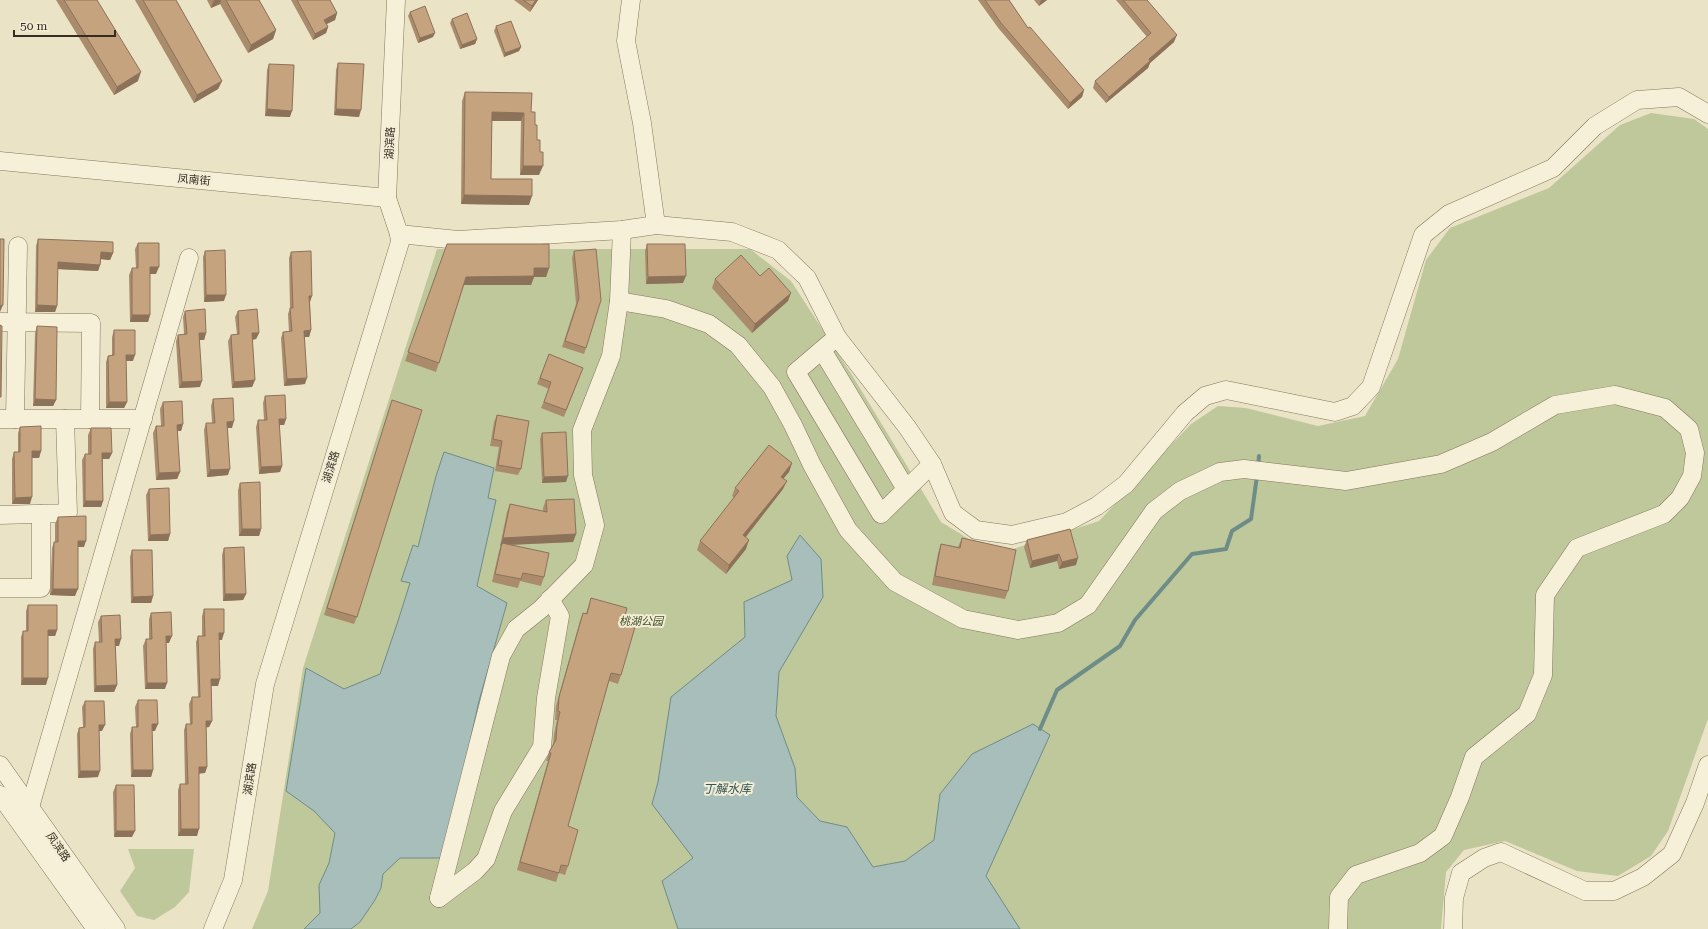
<svg xmlns="http://www.w3.org/2000/svg" width="1708" height="929" font-family="'Roboto Serif','Noto Sans SC',serif">
  <rect width="100%" height="100%" fill="#ebe3c6"/>
  <g fill="#bec89b">
    <path d="M1651 113 1694 119 1708 129V719L1668 831 1651 856 1618 876 1577 871 1505 841 1464 850 1446 872 1441 929H252L268 891 303 668 437 249H750L791 281 852 375 941 522 969 539 1007 551 1099 521 1191 424 1218 406 1246 408 1318 426 1365 416 1398 359 1426 260 1450 228 1549 188 1620 125Z"/>
    <path d="M128 849H194L189 892 175 907 154 920 137 916 120 891 135 868Z"/>
  </g>
  <g fill="#a7beba" stroke="#6e8c88">
    <path d="M444 452 494 468 488 498 496 500 477 586 507 603 479 701 444 858H400L383 874 381 888 375 900 360 922 351 929H304L320 913 319 885 329 863 335 833 314 811 286 791 306 668 344 689 380 674 397 624 410 583 401 581 413 545 418 547 436 476Z"/>
    <path d="M800 535 821 559 823 597 779 672 776 716 795 768 797 797 820 821 847 827 873 867 905 861 934 840 940 794 972 754 1033 724 1050 735 986 876 1020 929H678L662 881 693 858 652 804 658 782 671 697 745 637 744 602 792 580 787 556Z"/>
  </g>
  <g fill="none" stroke-linecap="round" stroke-linejoin="round">
    <g stroke="#6e8c88" stroke-width="4">
      <path d="M1258 467 1259 456"/>
      <path d="M1040 729 1057 690 1120 646 1135 620 1192 554 1226 549 1232 531 1251 519 1257 476"/>
    </g>
    <g stroke="#84765d" stroke-width="19">
      <g id="minor">
        <path d="M631 0 626 41 642 123 656 225"/>
        <path d="M0 161 387 198"/>
        <path d="M399 234 458 240 622 230 656 225 732 232 778 250 807 278 837 337 907 427 932 464 953 513 976 530 1012 535 1067 522 1097 506 1126 484 1185 413 1205 396 1226 390 1335 412 1353 406 1371 387 1423 235 1449 214 1553 168 1595 126 1637 100 1679 97 1708 114"/>
        <path d="M619 301 666 309 709 324 738 345 772 387 793 425 812 465 848 530 895 582 963 619 1018 630 1058 623 1088 605 1154 511 1180 491 1220 472 1244 469 1346 481 1441 464 1492 442 1555 405 1615 395 1665 408 1689 429 1695 453 1692 476 1680 498 1664 514 1577 548 1545 595 1543 675 1527 714 1474 757 1460 797 1443 836 1420 853 1356 875 1339 897 1338 929"/>
        <path d="M0 322 91 323 90 419"/>
        <path d="M837 337 796 372 881 514 932 464"/>
        <path d="M822 350 906 489"/>
        <path d="M0 419H143"/>
        <path d="M15 419 18 246"/>
        <path d="M0 515 68 513 65 419"/>
        <path d="M0 588H41V514"/>
        <path d="M0 765 116 929"/>
        <path d="M0 795 96 929"/>
        <path d="M30 807 189 258"/>
        <path d="M439 898 501 656 516 629 541 609 584 565 595 525 583 475 582 430 611 356 619 301 622 230"/>
        <path d="M439 898 475 871 486 859 503 811 542 747 546 698 560 616 550 599"/>
        <path d="M213 929 233 880 265 684 400 242 399 234 387 198 396 0"/>
        <path d="M1453 929 1454 898 1461 873 1484 858 1501 852 1585 891H1614L1643 877 1672 854 1695 803 1708 765"/>
      </g>
    </g>
    <use href="#minor" stroke="#f6f0d8" stroke-width="18"/>
  </g>
  <g fill="#aa8c6d">
    <path d="M56 0H97L138 81 114 95Z"/>
    <path d="M135 0H176L222 81 218 89 194 103Z"/>
    <path d="M207 0H259L276 30 273 39 248 53 220 4 211 8Z"/>
    <path d="M291 0H330L337 13 335 20 327 24 328 27 326 33 313 40Z"/>
    <path d="M514 0H538L530 12Z"/>
    <path d="M978 0H1009L1028 28 1084 90 1082 97 1068 109 999 29Z"/>
    <path d="M1034 0H1047L1039 6Z"/>
    <path d="M1116 0H1147L1174 42 1150 63 1148 68 1106 103 1093 88 1095 81 1147 37Z"/>
    <path d="M410 12 433 37 418 43 408 16Z"/>
    <path d="M452 19 477 39 475 44 460 49 450 23Z"/>
    <path d="M496 26 521 47 519 51 504 57 494 31Z"/>
    <path d="M338 63 359 117 334 115 336 70Z"/>
    <path d="M269 64 290 117 265 116 267 70Z"/>
    <path d="M465 92 531 112 535 125 537 140 539 175H520L521 121H492L491 179 529 205 461 204 462 101Z"/>
    <path d="M38 239 113 253 110 260 101 259 100 265 98 271 58 269 57 306 55 312H35L36 246Z"/>
    <path d="M138 243 156 274H150V315L148 322H130L129 275 132 268H136L135 249Z"/>
    <path d="M447 244 549 268 546 277H534L531 285H464L436 372 405 361Z"/>
    <path d="M647 244 683 283 646 284 645 251Z"/>
    <path d="M205 251 224 301 204 302 203 257Z"/>
    <path d="M574 251 586 348 584 354 562 347 576 304 572 258Z"/>
    <path d="M291 252 310 302 311 330 309 337H305V384L284 386 281 338 283 332H289L288 314 290 308 289 258Z"/>
    <path d="M760 276 788 301 752 333 712 288 715 279Z"/>
    <path d="M185 311 206 333 204 340H200V387L179 388 176 341 178 335 184 334 183 317Z"/>
    <path d="M238 311 259 333 256 339 252 340 255 380 252 387 232 388 228 341 231 335 237 334 235 317Z"/>
    <path d="M37 326 56 400 53 406H33L35 333Z"/>
    <path d="M114 330 133 361H126L127 402 124 408H106V362L108 356 112 355V337Z"/>
    <path d="M549 354 583 368 564 417 541 408 549 389 537 384Z"/>
    <path d="M265 396 286 419 284 425H279L282 466 280 472 259 474 256 427 258 420H264L263 403Z"/>
    <path d="M213 399 232 428H228V475L207 477 204 430 206 423H212L211 406Z"/>
    <path d="M392 400 357 617 354 624 324 615Z"/>
    <path d="M163 402 183 424 181 431H177L180 472 177 479 156 480 153 433 156 426H161L160 409Z"/>
    <path d="M497 415 521 469 518 475 495 471 499 447 490 446 494 422Z"/>
    <path d="M20 427 41 451 39 458H32L30 504H12V459L14 452H18V433Z"/>
    <path d="M91 428 112 453 109 459H103V501L101 507H83L82 460 85 454H88V435Z"/>
    <path d="M542 433 566 482 542 483 540 439Z"/>
    <path d="M792 463 789 472 783 478V489L746 537V549L726 574 697 550 700 541 734 498 732 496 735 488Z"/>
    <path d="M240 483 261 529 259 536H239L238 490Z"/>
    <path d="M149 489 170 534 168 541H148L146 495Z"/>
    <path d="M546 500 576 534 573 542 512 545 544 577 541 586 520 581 518 588 492 582 499 551 501 545 500 546 507 512 510 504 543 511V508Z"/>
    <path d="M58 517 84 547H78L75 596 50 595 52 548 54 542H55V524Z"/>
    <path d="M1070 529 1076 565 1059 569 1057 561 1030 568 1024 547 1027 540Z"/>
    <path d="M962 538 1008 591 1005 599 932 585 938 553 941 544 958 547Z"/>
    <path d="M224 548 246 594 243 600 223 601 222 555Z"/>
    <path d="M132 550 153 596 151 603H131L130 557Z"/>
    <path d="M591 598 623 623 621 675 618 684 609 681 568 826V866L565 875 559 873 556 882 517 870 548 761H546L549 752 553 745 554 734 557 720H555L556 706 580 621 583 613H586Z"/>
    <path d="M28 605 57 630 55 636H48L46 685H21V637L23 631H26V611Z"/>
    <path d="M204 609 222 640H219L218 686H211L212 721 209 727H206L207 767 205 773H199L197 836H178V790L180 784H185L184 730 186 724H190L189 704 192 697H198L196 642 198 636H202V616Z"/>
    <path d="M151 613 169 643H166L165 689H145L143 646 146 639H149V619Z"/>
    <path d="M101 616 119 646H115L117 685 114 692H94L93 649 95 642H99L98 622Z"/>
    <path d="M138 700 155 731H152L153 770 151 777H131L130 734 132 727H136L135 707Z"/>
    <path d="M85 701 102 731H99L98 777 78 778 77 734 79 728 83 727 82 707Z"/>
    <path d="M116 785 132 837H114L113 792Z"/>
  </g>
  <g fill="#8b7259">
    <path d="M214 0H221L220 4 211 8Z"/>
    <path d="M536 0H538L530 12 532 6Z"/>
    <path d="M1041 0H1047L1039 6Z"/>
    <path d="M337 13 335 20 322 26 324 20Z"/>
    <path d="M328 27 326 33 313 40 315 34Z"/>
    <path d="M276 30 273 39 248 53 251 45Z"/>
    <path d="M435 33 433 37 418 43 420 38Z"/>
    <path d="M1177 35 1174 42 1150 63 1148 68 1106 103 1109 97 1149 59Z"/>
    <path d="M477 39 475 44 460 49 462 45Z"/>
    <path d="M521 47 519 51 504 57 505 53Z"/>
    <path d="M141 72 138 81 114 95 117 87Z"/>
    <path d="M222 81 218 89 194 103 197 95Z"/>
    <path d="M1084 90 1082 97 1068 109 1070 103Z"/>
    <path d="M267 109 292 111 290 117 265 116Z"/>
    <path d="M336 109 361 110 359 117 334 115Z"/>
    <path d="M492 112 524 113 521 121H489Z"/>
    <path d="M523 166H543L539 175H520Z"/>
    <path d="M464 195 532 196 529 205 461 204Z"/>
    <path d="M101 252 113 253 110 260 99 259Z"/>
    <path d="M58 262 100 265 98 271 56 269Z"/>
    <path d="M150 267H159L156 274H147Z"/>
    <path d="M534 268H549L546 277H534L531 285H463L466 277Z"/>
    <path d="M686 276 683 283 646 284 648 277Z"/>
    <path d="M791 293 788 301 752 333 755 324Z"/>
    <path d="M206 295H226L224 301 204 302Z"/>
    <path d="M309 296H312L310 302H307Z"/>
    <path d="M3 305 0 312V306Z"/>
    <path d="M37 305 57 306 55 312H35Z"/>
    <path d="M132 315H150L148 322H130Z"/>
    <path d="M311 330 309 337H302L304 331Z"/>
    <path d="M199 333H206L204 340H197Z"/>
    <path d="M252 333H259L256 339 249 340Z"/>
    <path d="M126 355H135L133 361H124Z"/>
    <path d="M307 378 305 384 284 386 287 379Z"/>
    <path d="M255 380 252 387 232 388 234 382Z"/>
    <path d="M202 381 200 387 179 388 182 382Z"/>
    <path d="M35 399 56 400 53 406H33Z"/>
    <path d="M109 402H127L124 408H106Z"/>
    <path d="M279 419H286L284 425H277Z"/>
    <path d="M234 421 232 428H225L227 422Z"/>
    <path d="M183 424 181 431H174L177 425Z"/>
    <path d="M32 451H41L39 458H30Z"/>
    <path d="M102 453H112L109 459H100Z"/>
    <path d="M792 463 789 472 778 485 781 477Z"/>
    <path d="M282 466 280 472 259 474 261 467Z"/>
    <path d="M230 469 228 475 207 477 210 470Z"/>
    <path d="M180 472 177 479 156 480 159 473Z"/>
    <path d="M568 476 566 482 542 483 544 477Z"/>
    <path d="M787 481 783 489 740 544 743 535Z"/>
    <path d="M32 497 30 504H12L15 498Z"/>
    <path d="M85 501H103L101 507H83Z"/>
    <path d="M242 529H261L259 536H239Z"/>
    <path d="M170 534 168 541H148L150 535Z"/>
    <path d="M576 534 573 542 501 545 502 543 501 545 500 546 503 538Z"/>
    <path d="M749 540 746 549 726 574 729 565Z"/>
    <path d="M78 541H86L84 547H76Z"/>
    <path d="M1059 554 1057 561 1030 568 1032 561Z"/>
    <path d="M1078 558 1076 565 1059 569 1062 562Z"/>
    <path d="M53 589H78L75 596 50 595Z"/>
    <path d="M225 594H246L243 600 223 601Z"/>
    <path d="M153 596 151 603H131L133 597Z"/>
    <path d="M48 630H57L55 636H46Z"/>
    <path d="M219 633H224L222 640H216Z"/>
    <path d="M166 636H172L169 643H164Z"/>
    <path d="M115 639H121L119 646H113Z"/>
    <path d="M23 678H48L46 685H21Z"/>
    <path d="M211 679H220L218 686H208Z"/>
    <path d="M147 683H167L165 689H145Z"/>
    <path d="M117 685 114 692H94L96 686Z"/>
    <path d="M206 721H212L209 727 204 728Z"/>
    <path d="M152 724H158L155 731H150Z"/>
    <path d="M99 725H105L102 731H97Z"/>
    <path d="M199 767H207L205 773 197 774Z"/>
    <path d="M133 770H153L151 777H131Z"/>
    <path d="M80 771H100L98 777 78 778Z"/>
    <path d="M181 829H199L197 836H178Z"/>
    <path d="M116 831H135L132 837H114Z"/>
  </g>
  <g fill="#c6a37f" stroke="#8b7259">
    <path d="M64 0H97L141 72 117 87Z"/>
    <path d="M143 0H176L222 81 197 95Z"/>
    <path d="M226 0H259L276 30 251 45Z"/>
    <path d="M297 0H330L337 13 324 20 328 27 315 34Z"/>
    <path d="M523 0H536L532 6Z"/>
    <path d="M985 0H1009L1028 28 1030 27 1084 90 1070 103 1001 23Z"/>
    <path d="M1123 0H1147L1177 35 1149 59 1150 61 1109 97 1095 81 1151 33Z"/>
    <path d="M425 6 435 33 420 38 410 12Z"/>
    <path d="M467 13 477 39 462 45 452 19Z"/>
    <path d="M511 21 521 47 505 53 496 26Z"/>
    <path d="M338 63 364 64 361 110 336 109Z"/>
    <path d="M269 64 294 65 292 111 267 109Z"/>
    <path d="M465 92 532 93 531 112H535V125H537V140H540V152H543V166H523L524 113 492 112 491 179H532V196L464 195Z"/>
    <path d="M0 239H4L3 305 0 306Z"/>
    <path d="M38 239 113 242V253L101 252 100 265 58 262 57 306 37 305Z"/>
    <path d="M138 243H159V267H150V315H132V268H138Z"/>
    <path d="M447 244H549V268H534V276L466 277 439 363 408 352Z"/>
    <path d="M647 244H685L686 276 648 277Z"/>
    <path d="M596 249 601 300 586 348 565 341 579 298 574 251Z"/>
    <path d="M225 250 226 295H206L205 251Z"/>
    <path d="M311 251 312 296H309L311 330 304 331 307 378 287 379 283 332 292 331 290 308H293L291 252Z"/>
    <path d="M741 255 760 276 769 268 791 293 755 324 715 279Z"/>
    <path d="M205 309 206 333H199L202 381 182 382 178 335 187 334 185 311Z"/>
    <path d="M257 309 259 333H252L255 380 234 382 231 335 239 334 238 311Z"/>
    <path d="M0 325 2 326 1 397H0Z"/>
    <path d="M37 326 57 327 56 400 35 399Z"/>
    <path d="M114 330H135V355H126L127 402H109L108 356 114 355Z"/>
    <path d="M549 354 583 368 566 410 544 402 551 382 540 378Z"/>
    <path d="M285 395 286 419H279L282 466 261 467 258 420H267L265 396Z"/>
    <path d="M233 398 234 421 227 422 230 469 210 470 206 423H215L213 399Z"/>
    <path d="M392 400 422 410 357 617 327 608Z"/>
    <path d="M182 401 183 424 177 425 180 472 159 473 156 426H164L163 402Z"/>
    <path d="M497 415 529 421 521 469 498 465 502 441 493 439Z"/>
    <path d="M41 426V451H32V497L15 498 14 452H20V427Z"/>
    <path d="M91 428H111L112 453H102L103 501H85V454H91Z"/>
    <path d="M566 432 568 476 544 477 542 433Z"/>
    <path d="M769 445 792 463 781 477 787 481 743 535 749 540 729 565 700 541 739 491 735 488Z"/>
    <path d="M260 482 261 529H242L240 483Z"/>
    <path d="M169 488 170 534 150 535 149 489Z"/>
    <path d="M574 499 576 534 503 538 510 504 547 512 546 500Z"/>
    <path d="M86 516V541H78V589H53L54 542H58V517Z"/>
    <path d="M1070 529 1078 558 1062 562 1059 554 1032 561 1027 540Z"/>
    <path d="M962 538 1016 550 1008 591 935 576 941 544 960 548Z"/>
    <path d="M502 543 549 553 544 577 523 573 521 579 495 574Z"/>
    <path d="M244 547 246 594H225L224 548Z"/>
    <path d="M132 550H152L153 596 133 597Z"/>
    <path d="M591 598 627 608 623 623 635 627 621 675 611 673 568 826 578 830 568 866 561 865 559 873 520 862 551 753 549 752 556 740 557 725 560 712 558 711 559 697 583 613 587 614Z"/>
    <path d="M28 605H57V630H48V678H23V631H28Z"/>
    <path d="M204 609H224V633H219L220 679H211L212 721H206L207 767H199V829H181L180 784H188L186 724H192V697H200L198 636H205Z"/>
    <path d="M171 612 172 636H166L167 683H147L146 639H152L151 613Z"/>
    <path d="M120 615 121 639H115L117 685 96 686 95 642H102L101 616Z"/>
    <path d="M138 700H157L158 724H152L153 770H133L132 727H138Z"/>
    <path d="M85 701H104L105 725H99L100 771H80L79 728 85 727Z"/>
    <path d="M116 785H134L135 831H116Z"/>
  </g>
  <g text-anchor="middle" dominant-baseline="central" stroke-width="4" stroke-linejoin="round" paint-order="stroke">
    <g font-size="11" fill="#362c20" stroke="#f3edd5">
      <text transform="translate(390 143) rotate(-87)">湖滨路</text>
      <text transform="translate(194 180) rotate(5)">凤南街</text>
      <text transform="translate(331 467) rotate(-73)">湖滨路</text>
      <text transform="translate(250 779) rotate(-81)">湖滨路</text>
      <text transform="translate(58 847) rotate(55)">凤滨路</text>
    </g>
    <g font-size="11" font-style="italic" fill="#425028" stroke="#f3edd5">
      <text x="641" y="621">桃湖公园</text>
    </g>
    <g font-size="12" font-style="italic" fill="#305354" stroke="#f3edd5">
      <text x="727" y="789">丁解水库</text>
    </g>
  </g>
  <path d="M14 30v6h101v-6" fill="none" stroke="#362c20" stroke-width="2"/>
  <text x="20" y="30" font-size="12" fill="#362c20" stroke="#f3edd5" stroke-width="3" paint-order="stroke">50 m</text>
</svg>
